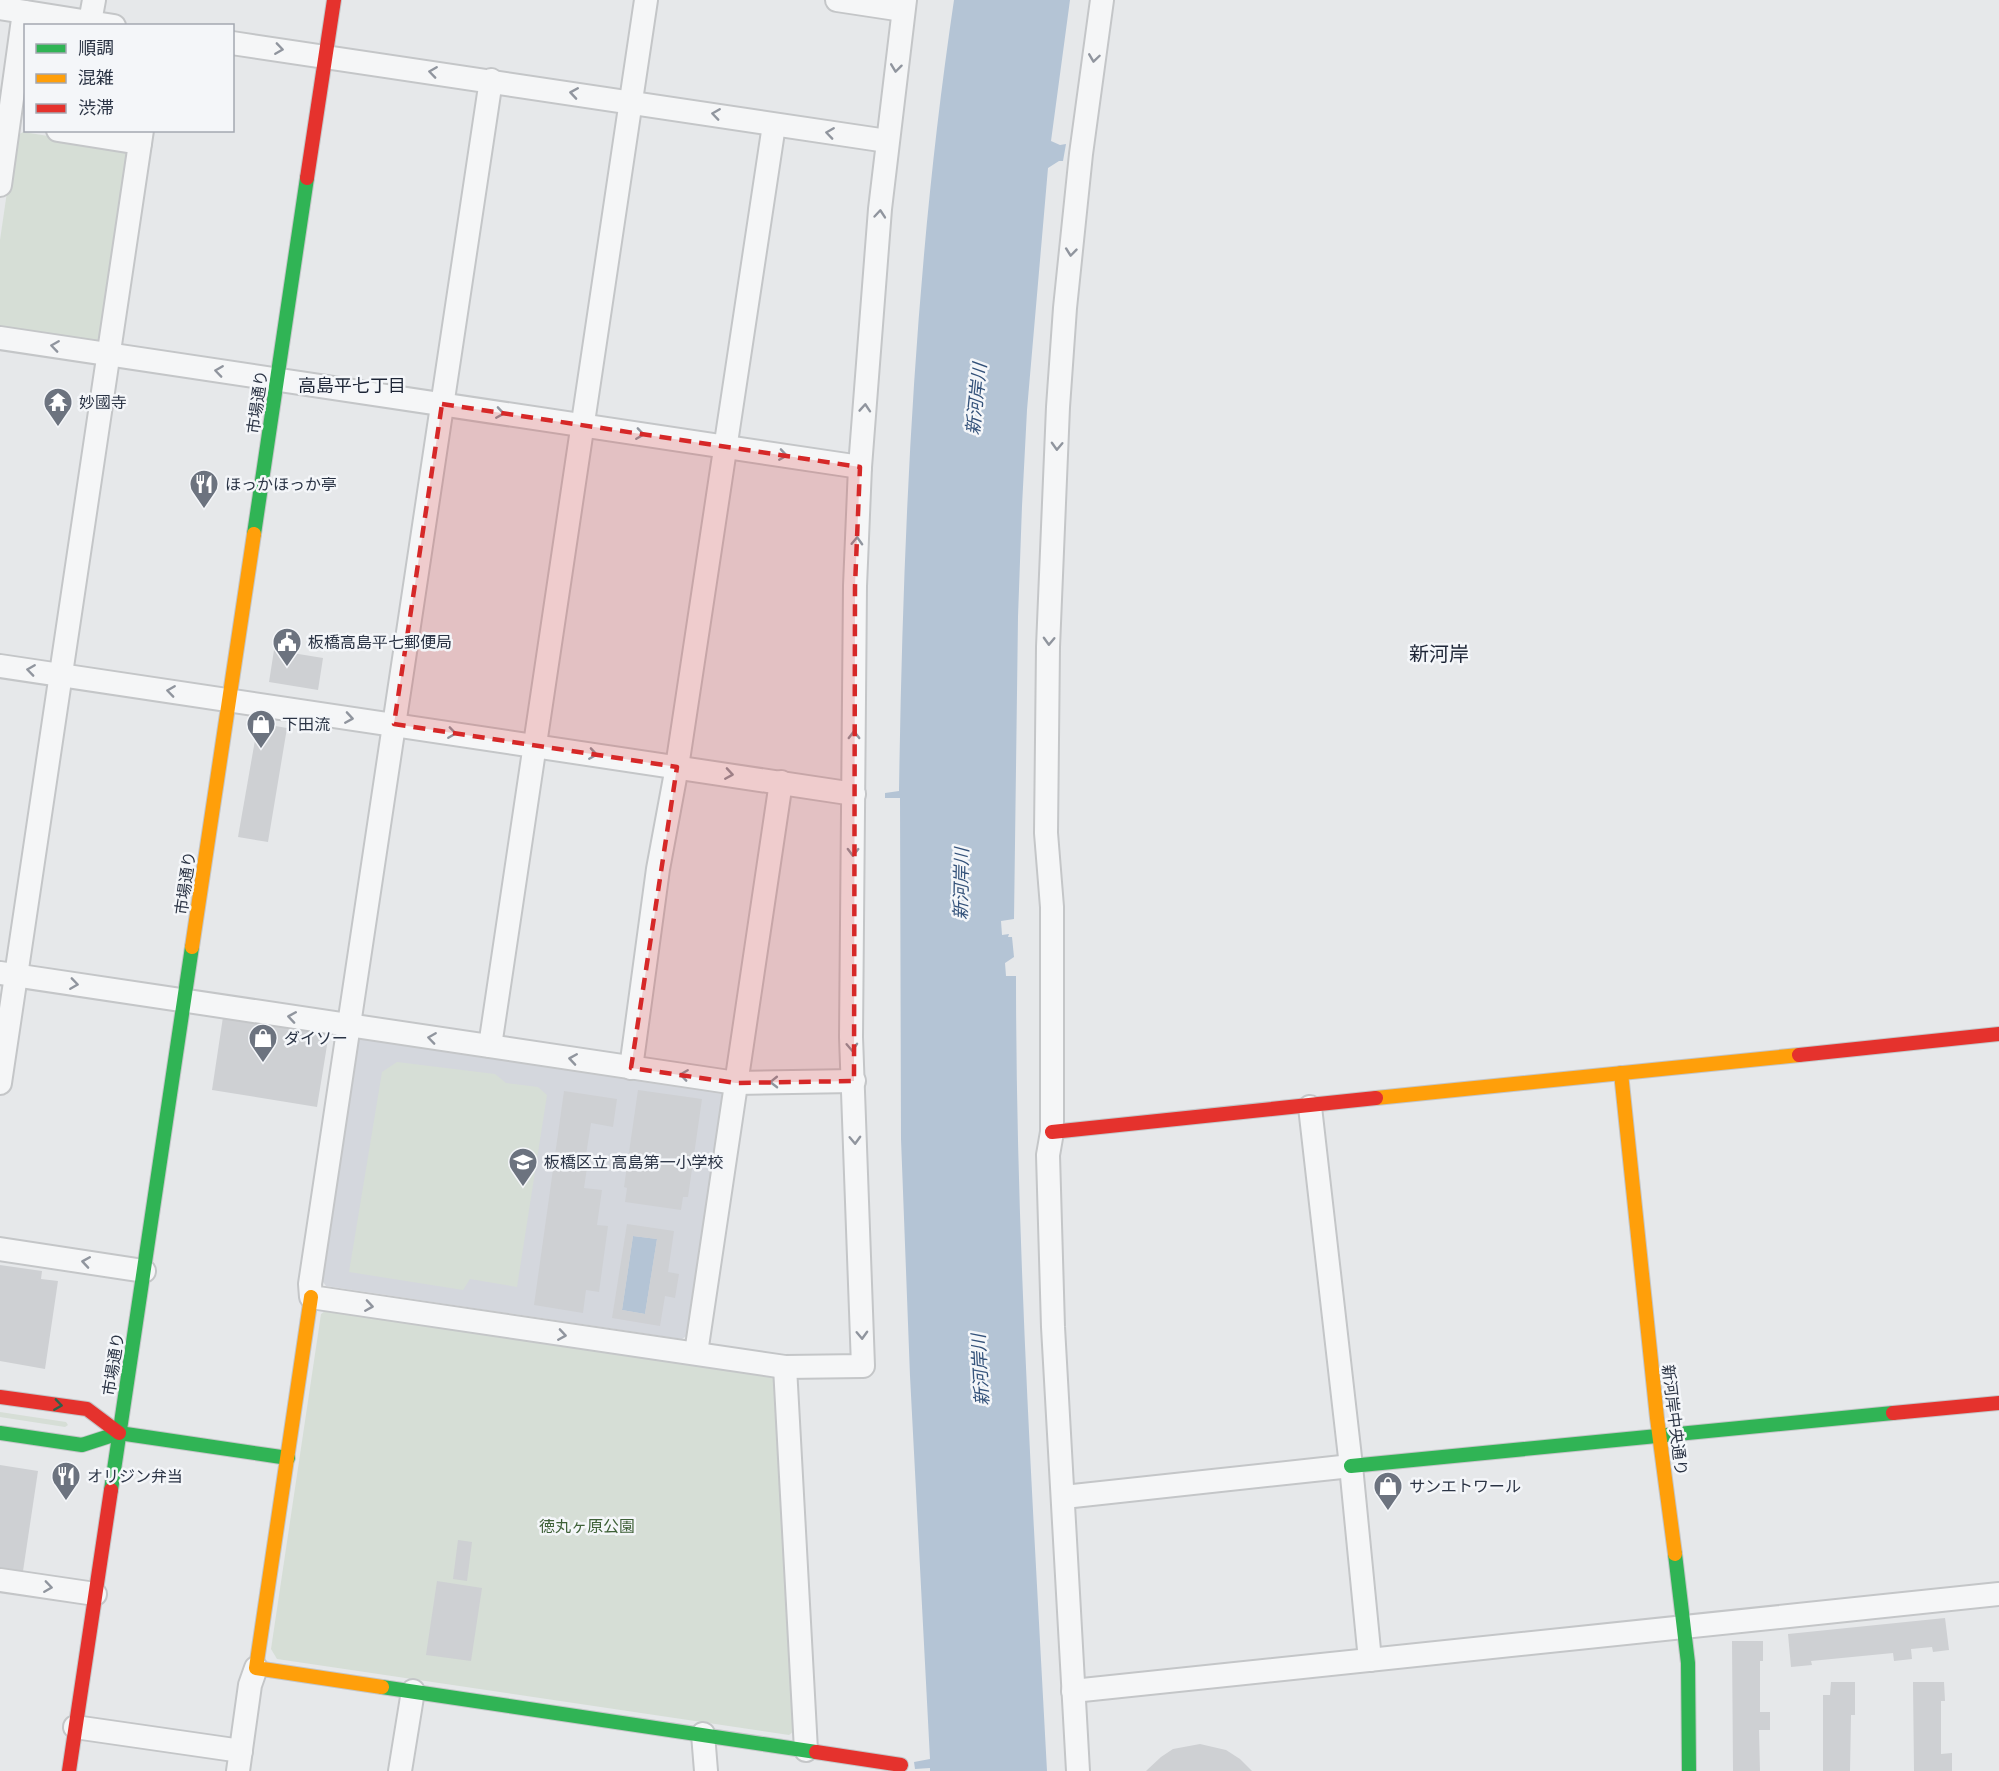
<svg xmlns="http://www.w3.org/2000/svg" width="1999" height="1771" font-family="'Titillium Web','Noto Sans JP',sans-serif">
  <rect width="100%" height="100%" fill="#e6e8ea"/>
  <path fill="#d4d7dd" d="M364 1033 721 1088 726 1097 689 1334 682 1339 326 1286 321 1279 357 1040Z"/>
  <g fill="#d6ded6">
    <path d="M23 132 124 148 130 156 103 339 96 344 0 329V240L15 137Z"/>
    <path d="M397 1062 495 1074 506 1083 538 1087 547 1095 517 1287 470 1279 463 1290 349 1272 382 1072Z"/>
    <path d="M329 1308 772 1374 777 1381 797 1729 789 1735 277 1659 271 1649 321 1314Z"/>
    <path d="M0 1412 66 1422 68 1425 65 1427 0 1417Z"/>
  </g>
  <g fill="#b4c4d5">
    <path d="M954 0H1070L1051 141 1060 145 1066 144 1063 161H1059L1048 168 1027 410 1022 506 1018 617 1014 919 1001 921 1002 935 1009 934 1008 937H1012L1014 957 1005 963 1006 976H1016C1016 1241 1033 1506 1047 1771H930V1768L915 1769 914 1762 930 1759 910 1376 901 1139 900 798H885V793L899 791C903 526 915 262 954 0Z"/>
    <path d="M633 1236 657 1239 645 1314 622 1310Z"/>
  </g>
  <g fill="#ced0d3" fill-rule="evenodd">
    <path d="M274 650 323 658 318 690 269 682Z"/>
    <path d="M258 723 287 728 268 842 238 837Z"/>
    <path d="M223 1017 329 1033 317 1107 212 1090Z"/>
    <path d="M638 1090 702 1099 688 1197H683L681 1210 625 1202 627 1188 624 1187Z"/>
    <path d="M564 1091 617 1099 613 1127 591 1123 584 1168H587L584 1188 602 1190 597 1225 608 1226 599 1292 586 1290 583 1313 534 1305Z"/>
    <path d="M627 1224 674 1231 668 1272 679 1274 675 1298 665 1296 660 1326 612 1318ZM633 1236 657 1239 645 1314 622 1310Z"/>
    <path d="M0 1265 42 1271 41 1279 58 1281 45 1369 0 1361Z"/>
    <path d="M0 1465 38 1471 23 1571 0 1568Z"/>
    <path d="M458 1540 472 1542 467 1581 453 1579Z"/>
    <path d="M437 1581 482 1588 471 1661 426 1655Z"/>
    <path d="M1945 1618 1949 1650 1933 1652 1932 1647 1911 1649 1912 1659 1894 1661 1893 1653 1811 1661 1812 1665 1791 1667 1788 1634Z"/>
    <path d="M1732 1641H1763V1661H1760V1712H1770V1730H1759L1760 1771H1733Z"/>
    <path d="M1831 1682H1855V1715H1851L1850 1771H1823V1695H1830Z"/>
    <path d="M1913 1682H1944L1945 1701H1941V1754L1952 1753V1771H1914Z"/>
    <path d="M1200 1744 1226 1750 1240 1759 1252 1771H1146L1161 1757 1173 1749Z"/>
  </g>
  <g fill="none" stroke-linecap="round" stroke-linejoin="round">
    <g stroke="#c4c6c8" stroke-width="26">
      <g id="street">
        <path d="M837 0 903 10"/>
        <path d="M0 8 114 26"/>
        <path d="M90 22 94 0"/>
        <path d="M232 43 887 141"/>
        <path d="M491 80 310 1284 311 1297 785 1367 863 1366 851 1037 855 586 860 467 880 209 905 0"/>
        <path d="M58 130 140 143"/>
        <path d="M0 185 24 12"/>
        <path d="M0 338 860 467"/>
        <path d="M0 666 854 794"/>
        <path d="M0 973 736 1083 854 1081"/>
        <path d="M490 1046 646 0"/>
        <path d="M631 1068 658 869 677 767 774 125"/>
        <path d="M0 1083 142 130"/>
        <path d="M1310 1107 1351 1466 1370 1660"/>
        <path d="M0 1249 144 1271"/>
        <path d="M696 1353 781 782"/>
        <path d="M785 1367 806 1750"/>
        <path d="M1064 1497 1351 1466"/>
        <path d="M0 1580 95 1594"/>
        <path d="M1073 1691 1999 1594"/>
        <path d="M75 1727 241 1751"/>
        <path d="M703 1734 706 1771"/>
        <path d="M238 1771 250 1685 256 1668"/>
        <path d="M400 1771 413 1691"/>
        <path d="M1078 1771 1053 1327 1048 1155 1052 1132V907L1046 833 1048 647 1058 407 1065 308 1081 154 1102 0"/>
      </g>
    </g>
    <g stroke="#c4c6c8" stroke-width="16">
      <g id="fast">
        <path d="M254 534 307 178"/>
        <path d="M0 1433 82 1445 119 1433 288 1458"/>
        <path d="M1351 1466 1893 1413"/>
        <path d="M111 1490 192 947"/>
        <path d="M1675 1554 1688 1663 1689 1771"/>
        <path d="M382 1687 816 1752"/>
      </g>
    </g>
    <g stroke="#c4c6c8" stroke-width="16">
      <g id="slow">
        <path d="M192 947 254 534"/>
        <path d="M1621 1073 1657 1418 1675 1554"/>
        <path d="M1376 1098 1799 1055"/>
        <path d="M311 1297 256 1668 382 1687"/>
      </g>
    </g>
    <g stroke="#c4c6c8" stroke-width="16">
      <g id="jam">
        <path d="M307 178 334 0"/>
        <path d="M1799 1055 1999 1034"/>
        <path d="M1052 1132 1376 1098"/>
        <path d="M0 1397 87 1409 119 1433"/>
        <path d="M1893 1413 1999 1403"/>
        <path d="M816 1752 901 1765"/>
        <path d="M69 1771 111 1490"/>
      </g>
    </g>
    <use href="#street" stroke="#f5f6f7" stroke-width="22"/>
    <use href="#fast" stroke="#30b455" stroke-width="14"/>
    <use href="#slow" stroke="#ff9f0a" stroke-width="14"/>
    <use href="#jam" stroke="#e5322d" stroke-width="14"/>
  </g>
  <defs><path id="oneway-chevron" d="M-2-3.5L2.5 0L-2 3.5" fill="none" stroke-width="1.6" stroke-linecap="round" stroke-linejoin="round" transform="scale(1.5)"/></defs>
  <g stroke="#90959e">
    <use href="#oneway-chevron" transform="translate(279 49) rotate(8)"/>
    <use href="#oneway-chevron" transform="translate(1094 58) rotate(98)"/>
    <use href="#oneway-chevron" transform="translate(896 68) rotate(97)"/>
    <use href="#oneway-chevron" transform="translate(433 72) rotate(-172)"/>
    <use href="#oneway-chevron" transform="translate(574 93) rotate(-171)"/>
    <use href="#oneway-chevron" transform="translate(716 114) rotate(-172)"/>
    <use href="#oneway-chevron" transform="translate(830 133) rotate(-172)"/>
    <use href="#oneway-chevron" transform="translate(880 214) rotate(-85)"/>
    <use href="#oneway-chevron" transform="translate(1071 252) rotate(96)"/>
    <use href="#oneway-chevron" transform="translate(55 346) rotate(-172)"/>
    <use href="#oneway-chevron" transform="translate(219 371) rotate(-172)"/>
    <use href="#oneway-chevron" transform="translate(865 408) rotate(-86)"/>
    <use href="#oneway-chevron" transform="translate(500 413) rotate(9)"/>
    <use href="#oneway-chevron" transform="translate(640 434) rotate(8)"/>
    <use href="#oneway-chevron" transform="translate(1057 446) rotate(92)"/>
    <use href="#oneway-chevron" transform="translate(783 455) rotate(9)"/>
    <use href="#oneway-chevron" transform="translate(857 541) rotate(-88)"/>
    <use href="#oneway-chevron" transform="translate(1049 641) rotate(92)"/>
    <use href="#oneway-chevron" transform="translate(31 670) rotate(-172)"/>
    <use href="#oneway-chevron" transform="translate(171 691) rotate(-172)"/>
    <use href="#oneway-chevron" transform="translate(349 718) rotate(9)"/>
    <use href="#oneway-chevron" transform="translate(452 733) rotate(8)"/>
    <use href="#oneway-chevron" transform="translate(854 735) rotate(-90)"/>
    <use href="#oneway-chevron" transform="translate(593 754) rotate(9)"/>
    <use href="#oneway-chevron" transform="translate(729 774) rotate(9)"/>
    <use href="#oneway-chevron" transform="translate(853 852) rotate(91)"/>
    <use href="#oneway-chevron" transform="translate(74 984) rotate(8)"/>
    <use href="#oneway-chevron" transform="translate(292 1017) rotate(-171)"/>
    <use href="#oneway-chevron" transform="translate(432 1038) rotate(-172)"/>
    <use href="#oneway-chevron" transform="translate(852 1047) rotate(87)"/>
    <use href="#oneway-chevron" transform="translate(573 1059) rotate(-171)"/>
    <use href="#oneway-chevron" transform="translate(684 1075) rotate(-172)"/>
    <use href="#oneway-chevron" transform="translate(774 1082) rotate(179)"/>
    <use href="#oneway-chevron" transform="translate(855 1140) rotate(88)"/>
    <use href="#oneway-chevron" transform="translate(86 1262) rotate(-171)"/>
    <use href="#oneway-chevron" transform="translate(369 1306) rotate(9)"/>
    <use href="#oneway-chevron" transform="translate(562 1335) rotate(9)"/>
    <use href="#oneway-chevron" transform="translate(862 1335) rotate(88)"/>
    <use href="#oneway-chevron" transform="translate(48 1587) rotate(8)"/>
  </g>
  <use stroke="#2d614b" href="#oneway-chevron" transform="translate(58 1405) rotate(8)"/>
  <path fill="#d62828" fill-opacity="0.2" stroke="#d62828" stroke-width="4.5" stroke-dasharray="12 8" stroke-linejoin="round" d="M442 404 860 467 855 586 854 1081 736 1083 631 1068 677 767 394 724Z"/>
  <defs>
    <g id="temple-pin" transform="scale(1.5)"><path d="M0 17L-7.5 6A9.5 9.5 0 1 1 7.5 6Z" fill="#6c737f" stroke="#f4f6f9"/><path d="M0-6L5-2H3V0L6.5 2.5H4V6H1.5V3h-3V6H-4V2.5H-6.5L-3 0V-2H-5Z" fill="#fff"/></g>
    <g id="restaurant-pin" transform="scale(1.5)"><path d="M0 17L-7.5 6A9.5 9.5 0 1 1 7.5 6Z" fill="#6c737f" stroke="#f4f6f9"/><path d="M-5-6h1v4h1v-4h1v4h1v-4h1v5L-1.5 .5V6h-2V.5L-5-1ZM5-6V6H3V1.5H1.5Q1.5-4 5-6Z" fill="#fff"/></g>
    <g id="civic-pin" transform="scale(1.5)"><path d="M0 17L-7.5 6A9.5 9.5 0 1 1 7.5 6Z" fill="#6c737f" stroke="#f4f6f9"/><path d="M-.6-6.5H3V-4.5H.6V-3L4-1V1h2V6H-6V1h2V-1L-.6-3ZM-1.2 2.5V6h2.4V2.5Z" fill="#fff"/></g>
    <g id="shop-pin" transform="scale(1.5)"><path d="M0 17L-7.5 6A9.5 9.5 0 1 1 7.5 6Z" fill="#6c737f" stroke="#f4f6f9"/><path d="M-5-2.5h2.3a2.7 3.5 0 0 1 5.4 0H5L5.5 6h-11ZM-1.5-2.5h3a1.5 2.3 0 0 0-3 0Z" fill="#fff"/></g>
    <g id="school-pin" transform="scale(1.5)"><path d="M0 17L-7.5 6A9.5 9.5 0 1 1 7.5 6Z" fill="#6c737f" stroke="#f4f6f9"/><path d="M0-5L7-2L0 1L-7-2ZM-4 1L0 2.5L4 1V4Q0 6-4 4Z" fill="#fff"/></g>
  </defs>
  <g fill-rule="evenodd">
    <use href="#temple-pin" x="58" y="402"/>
    <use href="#restaurant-pin" x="204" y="484"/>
    <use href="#civic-pin" x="287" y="642"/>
    <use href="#shop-pin" x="261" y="724"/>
    <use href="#shop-pin" x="263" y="1038"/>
    <use href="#school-pin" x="523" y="1162"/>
    <use href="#restaurant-pin" x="66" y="1476"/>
    <use href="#shop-pin" x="1388" y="1486"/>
  </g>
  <g text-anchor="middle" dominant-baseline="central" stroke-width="5" stroke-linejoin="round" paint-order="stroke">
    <g font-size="16" fill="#2b3445" stroke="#f4f6f9" text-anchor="start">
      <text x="79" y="402">妙國寺</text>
      <text x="225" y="484">ほっかほっか亭</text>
      <text x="308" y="642">板橋高島平七郵便局</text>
      <text x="282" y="724">下田流</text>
      <text x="284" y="1038">ダイソー</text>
      <text x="544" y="1162">板橋区立 高島第一小学校</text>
      <text x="87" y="1476">オリジン弁当</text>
      <text x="1409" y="1486">サンエトワール</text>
    </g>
    <g font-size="16" fill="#2b3445" stroke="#f4f6f9">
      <text transform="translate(257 402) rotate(-82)">市場通り</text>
      <text transform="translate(185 883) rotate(-82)">市場通り</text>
      <text transform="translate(113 1364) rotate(-81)">市場通り</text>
      <text transform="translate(1675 1420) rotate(83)">新河岸中央通り</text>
    </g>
    <g font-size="16" fill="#3f6138" stroke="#f4f6f9">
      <text x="587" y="1526">徳丸ヶ原公園</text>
    </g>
    <g font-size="18" fill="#1d2536" stroke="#f4f6f9">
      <text x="352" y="385">高島平七丁目</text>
    </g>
    <g font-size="18" font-style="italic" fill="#34527a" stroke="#f4f6f9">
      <text transform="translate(976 399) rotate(-84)">新河岸川</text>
      <text transform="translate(961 884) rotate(-89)">新河岸川</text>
      <text transform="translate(980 1370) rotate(-93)">新河岸川</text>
    </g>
    <g font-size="20" fill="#1d2536" stroke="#f4f6f9">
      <text x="1439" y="653">新河岸</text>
    </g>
  </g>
  <rect x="24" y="24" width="210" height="108" fill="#f4f6f9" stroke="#a4a8b1" stroke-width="1.5"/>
  <rect x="36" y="44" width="30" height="9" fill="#30b455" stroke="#a4a8b1" stroke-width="1.5"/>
  <text x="78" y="54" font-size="18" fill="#2b3445">順調</text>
  <rect x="36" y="74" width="30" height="9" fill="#ff9f0a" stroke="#a4a8b1" stroke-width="1.5"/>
  <text x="78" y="84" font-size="18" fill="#2b3445">混雑</text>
  <rect x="36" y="104" width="30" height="9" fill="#e5322d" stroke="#a4a8b1" stroke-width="1.5"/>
  <text x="78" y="114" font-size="18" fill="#2b3445">渋滞</text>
</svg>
